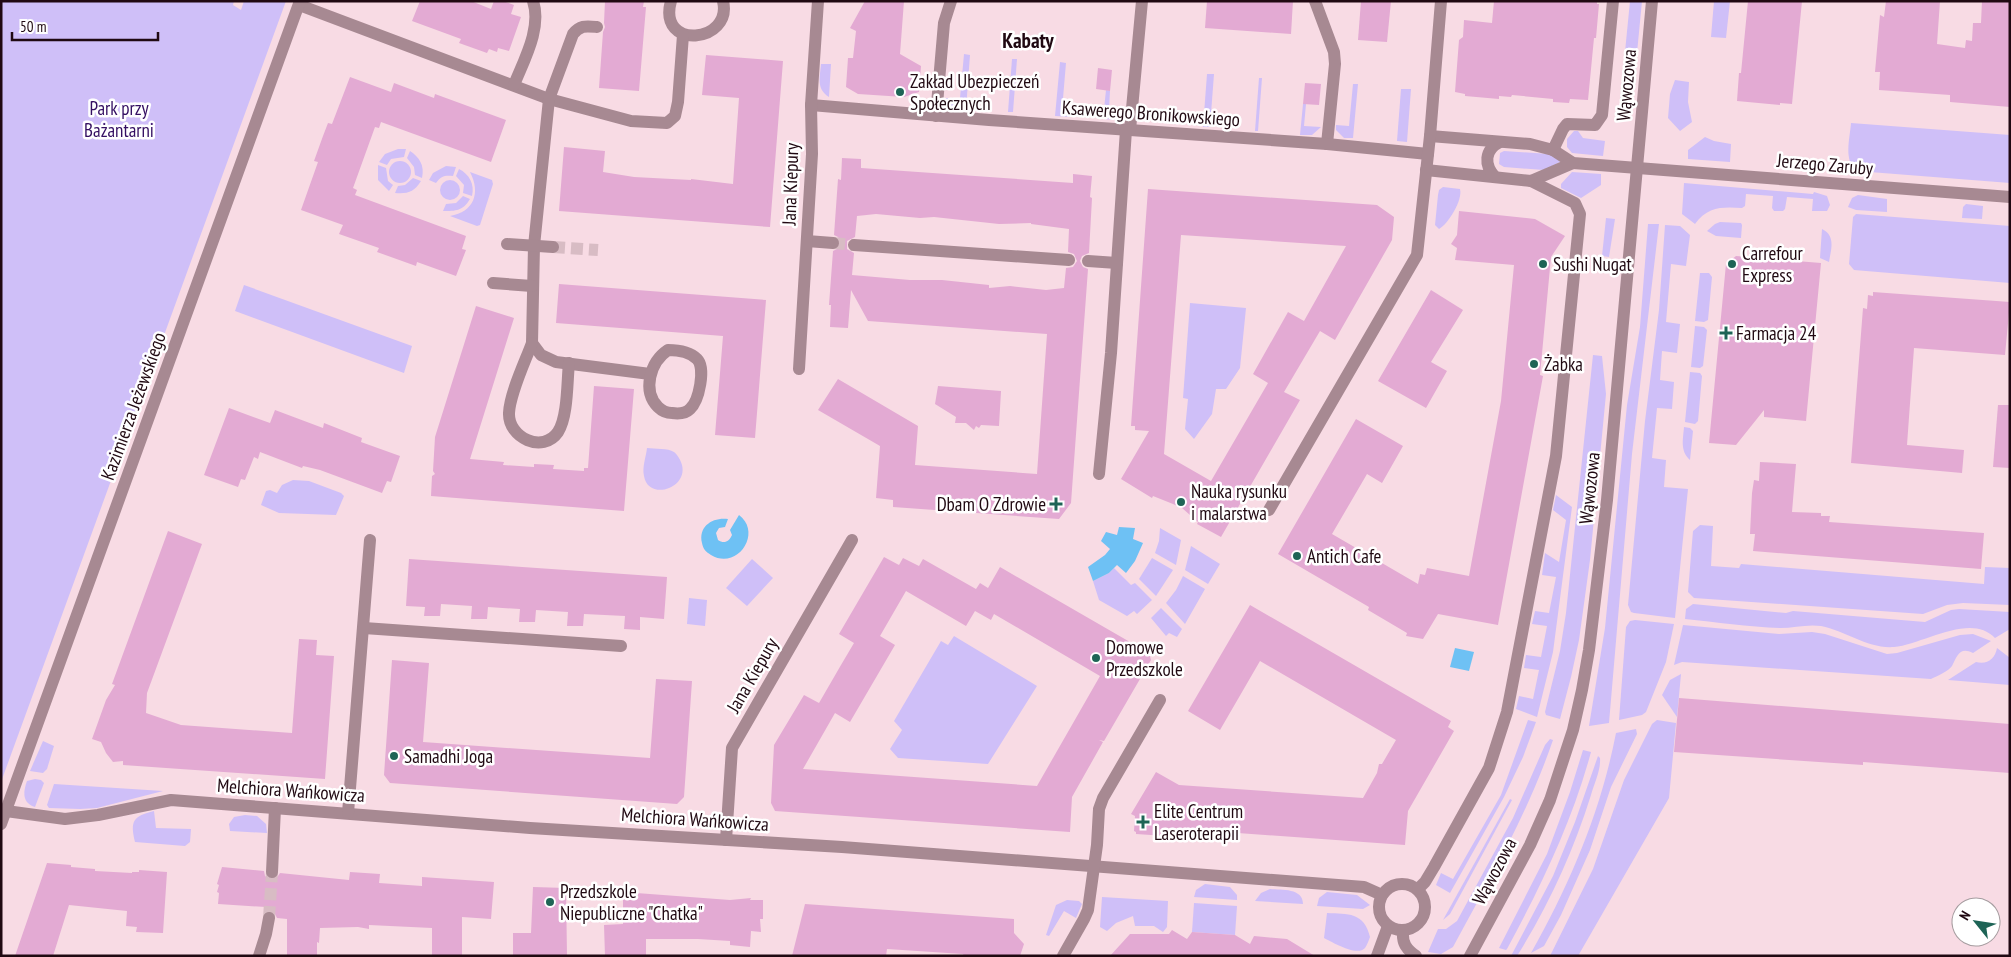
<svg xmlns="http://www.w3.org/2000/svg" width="2011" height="957" font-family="'PT Sans Narrow',sans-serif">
  <rect width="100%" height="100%" fill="#f8dbe4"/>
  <g fill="#cfbff8">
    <path d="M1 1H234L233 5 241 10 244 1H286L1 782Z"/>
    <path d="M1630 1H1642L1631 115 1619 113Z"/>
    <path d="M1714 1H1730L1726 38 1711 37Z"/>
    <path d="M964 54 970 55 966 109 946 106 944 98H960Z"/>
    <path d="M1012 59H1017L1013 112H1008Z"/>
    <path d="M1060 62 1066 63 1062 110 1076 112 1071 117 1055 116Z"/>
    <path d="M821 64H831L829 97C816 89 820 77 821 64Z"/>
    <path d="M1207 74H1214L1210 127H1203Z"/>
    <path d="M1259 78H1262L1258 131H1255Z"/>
    <path d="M1675 80 1689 82 1688 102 1692 122 1680 131 1668 118 1670 94Z"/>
    <path d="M1353 84H1358L1353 138H1344L1336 130V125L1349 126Z"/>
    <path d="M1401 89H1411L1407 142 1397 141Z"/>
    <path d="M1106 90 1110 91 1109 110 1124 112 1123 116 1117 120 1103 119Z"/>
    <path d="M1303 104H1306L1304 126 1321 127 1312 135H1300Z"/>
    <path d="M1851 123 2010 135V183L1857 171C1843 161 1850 138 1851 123Z"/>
    <path d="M1574 131H1578L1583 138 1605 141 1603 156 1572 153 1567 147V139Z"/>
    <path d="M1705 137 1714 141 1731 144 1730 162 1688 159V150Z"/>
    <path d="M398 149H406L404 157 391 159 387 165 379 162 385 154Z"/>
    <path d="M410 151C419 157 425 165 422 178L415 175 414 167 407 158Z"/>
    <path d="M1504 151 1549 154 1560 160V162L1544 170 1504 167 1499 164 1500 153Z"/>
    <circle cx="400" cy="172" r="11"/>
    <path d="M378 165 386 168 388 181 393 185 389 191 378 180Z"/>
    <path d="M446 166 456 167 453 176C445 175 441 176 436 183L429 180 433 173Z"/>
    <path d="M459 169C469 174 475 184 472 196L463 193 464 185 456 176Z"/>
    <path d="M470 172 492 180 493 184 480 225 477 226 450 216C474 212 481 193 470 172Z"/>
    <path d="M1572 172 1601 174V185L1581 198 1561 188V184Z"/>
    <path d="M413 178 421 181C414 192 408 194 395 193L398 186 405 185Z"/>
    <circle cx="450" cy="190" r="10"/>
    <path d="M1684 183 1813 194 1814 192 1827 196 1830 205 1827 211H1812L1813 199 1787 197 1785 209 1783 211H1774L1772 208 1773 196 1746 194 1745 206 1742 208C1723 207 1708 206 1695 224L1682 214Z"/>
    <path d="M1443 187 1460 189C1463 200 1448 224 1439 229L1435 225 1438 195 1439 190Z"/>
    <path d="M1858 195 1887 199V212L1856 210 1848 207 1852 198Z"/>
    <path d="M463 196 470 199C463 211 456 211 443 211L446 204 456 203Z"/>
    <path d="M1966 204 1983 206 1982 219 1962 218 1963 207Z"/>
    <path d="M1856 214 2010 226V283L1854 270 1849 264 1853 217Z"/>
    <path d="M1606 218 1615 219 1609 257 1602 256Z"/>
    <path d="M1720 222 1741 223 1742 225 1741 238 1716 236 1707 231 1715 224Z"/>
    <path d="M1648 224H1659L1632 454 1609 723 1589 726 1605 628 1627 405 1640 327Z"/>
    <path d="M1665 225 1680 226 1690 235 1686 266 1671 264 1666 322 1680 324 1677 353 1662 351 1660 380 1674 382 1672 409 1657 408 1652 458 1666 460 1664 487 1688 489 1675 618 1634 613 1631 612 1628 605 1645 421 1659 310Z"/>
    <path d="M1822 229C1836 236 1831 249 1829 262L1820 258Z"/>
    <path d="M1700 273H1709L1712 277 1708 320 1704 322 1695 321Z"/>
    <path d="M244 285 412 346 404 373 235 311Z"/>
    <path d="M1190 303 1246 308 1240 368 1226 389H1216L1212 414 1194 439 1185 429 1188 399 1183 398Z"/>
    <path d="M1695 326 1704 327 1707 330 1703 366 1700 368 1691 367Z"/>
    <path d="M1593 355 1602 356 1606 394 1590 560 1579 640 1571 677 1560 719 1546 715 1545 712 1560 651 1566 613Z"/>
    <path d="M1690 372 1700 373 1702 376 1698 421 1695 424 1685 422Z"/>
    <path d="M1684 427 1690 428 1693 431 1690 460C1680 451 1683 440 1684 427Z"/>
    <path d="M647 448C655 449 668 448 674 452 678 455 681 461 682 465 688 489 648 501 644 476 642 467 646 457 647 448Z"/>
    <path d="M293 480 309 481 341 493 344 496 336 515 279 513 261 505 266 491 270 490 277 493 282 485Z"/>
    <path d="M1556 495 1572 507 1553 652 1537 717 1516 709 1519 696 1533 699 1539 670 1524 668 1526 655 1541 657 1547 626 1532 624 1535 611 1549 613 1556 577 1542 575 1545 553 1559 562 1566 520 1553 510Z"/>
    <path d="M1700 525 1713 526 1711 566 1739 568 1741 564 1984 584 1985 567 2010 568V605L1963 603 1947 605 1923 614 1694 598 1688 592 1693 531Z"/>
    <path d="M1160 528 1181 540 1176 565 1155 553 1159 541Z"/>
    <path d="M1191 546 1220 564 1208 584 1185 570Z"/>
    <path d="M1152 558 1173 570 1156 596 1139 579Z"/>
    <path d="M752 559 773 578 747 606 726 588Z"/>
    <path d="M1114 568 1131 585 1135 583 1152 600 1137 614 1134 611 1127 616 1099 600 1093 581 1109 573Z"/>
    <path d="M1183 576 1205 589 1185 624 1166 603 1176 590Z"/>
    <path d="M689 598 707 600 705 626 687 624Z"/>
    <path d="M1693 604 1786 613 1793 611 1925 622 1951 610 1959 609 2010 612V629L1995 638C1971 612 1924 644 1894 647 1868 649 1846 631 1821 626 1807 624 1794 628 1780 628 1748 627 1716 622 1685 619L1686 609Z"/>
    <path d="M1161 608 1182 629 1177 637 1169 633 1166 636 1151 618Z"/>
    <path d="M1635 620 1674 624 1666 662 1646 712 1642 715 1619 720 1626 627 1630 621Z"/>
    <path d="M1683 625 1779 634 1812 632 1825 634 1887 654 1897 653 1960 635 1973 634 1991 641 1973 653C1960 646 1957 656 1952 666 1949 671 1937 676 1931 679L1682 662 1674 665Z"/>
    <path d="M954 636 1037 686 988 764 898 758 890 749 902 730 894 721 941 641 948 645Z"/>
    <path d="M1997 648 2010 658V685L1948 680 1976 662C1987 665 1995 659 1997 648Z"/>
    <path d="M1681 674 1677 717 1662 695 1670 680Z"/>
    <path d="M1528 720 1536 722 1523 757 1504 797 1450 893 1436 885 1441 873 1453 879 1501 795Z"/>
    <path d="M1657 720 1676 723 1669 798 1578 956H1550L1593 869 1624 780 1652 724Z"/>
    <path d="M1636 729 1637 734 1611 787 1590 850 1561 915 1544 946 1531 953C1570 884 1601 811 1616 733Z"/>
    <path d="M1550 739 1553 740C1528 813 1490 879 1453 947L1441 954 1428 952 1438 929H1446L1457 921 1513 818 1545 745Z"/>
    <path d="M43 741 54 746 47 769 43 773 30 771Z"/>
    <path d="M1583 750 1591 752C1572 822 1541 886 1507 949L1506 950 1499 948 1547 854 1570 792Z"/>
    <path d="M1598 756 1600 758C1601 770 1594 784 1591 795 1573 852 1549 905 1517 956H1511L1553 876 1575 822Z"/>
    <path d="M35 779 41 780 44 783 35 807C22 803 23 792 27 781Z"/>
    <path d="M54 784 163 791 97 808 80 809 49 808 47 805Z"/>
    <path d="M1510 799 1512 800 1450 914 1443 920Z"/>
    <path d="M154 811 156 828 191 829 190 842 185 846 135 842C130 821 133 816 154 811Z"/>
    <path d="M245 815 257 816 266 824 267 833 230 831 229 824 234 817Z"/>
    <path d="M1205 884 1230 887 1237 895V900L1194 897 1196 890Z"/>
    <path d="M1270 889C1282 890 1303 888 1303 904L1255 901 1261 893Z"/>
    <path d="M1327 892 1357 895 1370 905 1363 909 1317 906 1319 898Z"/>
    <path d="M1102 897 1168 901 1167 927 1163 932 1154 926H1135L1133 916 1116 923 1107 931 1100 927Z"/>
    <path d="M1067 900 1079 901 1082 904 1076 918 1064 911 1049 936 1046 935 1056 905Z"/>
    <path d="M1194 903 1237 906 1235 935 1192 932Z"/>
    <path d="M1327 913C1348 914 1364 912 1370 937 1369 940 1367 945 1365 948 1357 957 1332 942 1324 938Z"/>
  </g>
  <g fill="#6ec1f4">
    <path d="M739 515C763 533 737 571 711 555 706 552 703 549 702 543 698 526 713 517 728 519L725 527 719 528 716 533 718 540C724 544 729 542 732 535L730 530Z"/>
    <path d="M1119 527 1135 528 1133 539 1143 543 1135 561 1126 573 1117 565 1109 573 1093 581 1088 567 1105 555 1110 549 1101 541 1106 532 1117 535Z"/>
    <path d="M1455 648 1474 652 1469 671 1450 667Z"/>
  </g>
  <g fill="#e3aad3" fill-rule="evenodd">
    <path d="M420 1H471L491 9 494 1H503L514 5 511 14 521 17 509 51 498 48 497 52 489 49 487 53 459 43 461 39 412 21Z"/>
    <path d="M605 1H644L643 7H646L639 91 599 88 603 32 605 27 604 23Z"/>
    <path d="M865 1H904L900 54 921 66 919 92 904 97 858 94 846 87 848 58H853L856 31 850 28Z"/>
    <path d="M1207 1H1293L1291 34 1205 28Z"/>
    <path d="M1361 1H1391L1387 42 1358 40Z"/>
    <path d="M1494 1H1597V4H1599L1596 38H1594L1588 100 1570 99 1569 103 1553 102V99L1512 95 1511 97 1499 96V99L1465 96V94L1455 92 1459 40 1463 37 1464 20 1492 23Z"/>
    <path d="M1748 1H1802L1792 104 1780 103V105L1737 101 1739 73H1741Z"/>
    <path d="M1886 1H1940L1937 44 1965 48 1966 40 1972 41 1973 23H1981L1982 1H2010V107L1950 102V95L1879 90 1880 72H1875L1880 15 1884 17Z"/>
    <path d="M706 55 783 61 770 227 559 211 564 147 605 151 603 172 634 177 691 180V179L733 184 739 98 702 95Z"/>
    <path d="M1098 68 1112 70 1110 91 1096 89Z"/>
    <path d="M350 77 391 92 394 83 434 98 435 94 506 120 491 162 381 122 379 128 375 127 353 188 357 190 355 195 466 236 462 249 466 250 456 276 417 262 416 266 377 252 379 248 339 234 343 225 301 210 318 162 314 161 323 136 328 123 332 124Z"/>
    <path d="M1305 83 1321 84 1319 105 1303 104Z"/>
    <path d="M842 158 861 159V168L1073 183V174L1092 176 1090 197 1092 198 1089 253 1082 256 1080 261 1083 267 1088 269 1071 503 1059 519 893 507V500L876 498 880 446 818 410 838 379 918 426 915 465 1037 474 1047 334 868 321 851 290 848 328 830 327 831 305H829L833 251 839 248 841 243 838 237 834 235 838 179 841 180ZM876 214 920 218 934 217 999 224 1031 223V224L1069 229 1068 252 1074 254 1077 261 1073 267 1066 268 1064 288 1046 290 1010 286 989 288V285L942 280H910L852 275 854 253 847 249V241L855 237 857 216Z"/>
    <path d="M1148 189 1377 205 1394 217 1392 240 1335 340 1320 331 1284 392 1300 400 1221 537 1197 524 1198 522 1182 508 1173 504 1153 496 1152 498 1121 479 1149 431 1135 430V426H1131ZM1181 235 1346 246 1304 321 1288 312 1253 374 1268 383 1211 481 1164 454Z"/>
    <path d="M1459 211 1535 219 1565 236 1551 257 1540 375 1543 376 1498 625 1438 614 1423 639 1406 636 1407 633 1368 610 1369 607 1278 554 1356 419 1403 446 1382 483 1367 474 1332 534 1418 584 1420 574 1425 575 1427 568 1469 576 1501 401 1514 265 1455 260 1457 248 1451 244 1457 235Z"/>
    <path d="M1736 256 1821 263 1806 421 1764 417V410L1736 445 1709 443 1726 264Z"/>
    <path d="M559 284 766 300 755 438 715 435 723 336 556 323Z"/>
    <path d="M1431 290 1463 310 1431 362 1447 371 1426 408 1378 381Z"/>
    <path d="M1873 292 2010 302 2005 355 1914 348 1907 445 1964 450 1962 473 1851 463 1863 308 1867 309 1868 295 1873 296Z"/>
    <path d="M476 306 514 318 470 459 504 462 503 465 534 467V464L554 465 553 469 584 471V468H588L594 386 634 389 624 511 431 496 432 476 435 474 433 471 435 437Z"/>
    <path d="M938 386 1001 391 999 426 981 425 979 428 976 426 974 430 966 423H955L956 417 935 404Z"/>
    <path d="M1998 405H2010V468L1993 467Z"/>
    <path d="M229 408 270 423 275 410 323 428 324 423 362 438 361 442 400 456 391 482 387 481 382 493 320 470 303 466 302 468 260 452 258 459 254 457 245 480 241 479 238 487 204 475Z"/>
    <path d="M1760 462 1796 464 1792 512 1821 513V516H1830L1829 522 1984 533 1981 569 1753 551 1755 534H1750L1752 493 1754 480 1759 481Z"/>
    <path d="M168 531 202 544 147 693 146 713 181 725 292 733 299 639 317 640 316 655 334 656 325 779 123 765V761L113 762 106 753 101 742 92 739 106 700 115 685 112 684Z"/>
    <path d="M884 557 899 565 903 558 919 566 923 559 976 589 980 583 988 588 1000 567 1149 653 1151 660 1104 741 1099 740 1103 742 1072 797 1070 832 775 811 771 803 774 745 804 695 819 703 841 665 854 643 839 634ZM906 591 966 626 975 611 991 620 994 614 1100 676 1037 786 803 769 835 713 850 722 895 645 880 636Z"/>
    <path d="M409 559 667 577 664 619 640 617V630L624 629 625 616 584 614 583 626H567L568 612 536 610 535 622H519L520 609 488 607 487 619H471L472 606 441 604 440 616H424L425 607 406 606Z"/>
    <path d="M1250 605 1451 721 1448 727 1454 731 1408 811 1405 845 1169 828V834L1166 836 1136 834V832L1134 831 1135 816 1131 814 1156 772 1179 785 1363 798 1377 773 1379 764H1382L1396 740 1260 661 1220 730 1188 711Z"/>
    <path d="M392 660 429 663 423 742 650 758 656 679 692 681 684 797 677 804 390 783 384 775Z"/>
    <path d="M1679 698 2010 724V773L1863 762V765L1674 752Z"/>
    <path d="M47 863 71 865V867L95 869V871L132 873V872H139V870L167 872 163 933 136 932 137 927 126 926 127 911 69 905 53 956H15Z"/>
    <path d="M222 867 264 871 265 876 271 880 276 879 280 873 349 880 350 872 380 874 379 883 422 886V877L494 882 491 919 462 917V956H432V928L369 925V929L358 927 320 928 319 943 317 942V956H287V919L277 918 274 912 265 911 266 907 218 904 219 893 217 892 219 885 217 884Z"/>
    <path d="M533 887 566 888 567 956H513V933H531Z"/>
    <path d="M623 892 730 900 751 898 750 900H763V919H760L761 932 751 931 750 947 730 945V941L698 939H646V956H605L604 925 623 924Z"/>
    <path d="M805 904 1014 919V933L1024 944 1020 956H964L963 954 887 949 886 956H792Z"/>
    <path d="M1172 930 1187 939 1192 932 1235 935 1250 944 1254 936 1287 939 1315 956H1110L1130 934H1169Z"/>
  </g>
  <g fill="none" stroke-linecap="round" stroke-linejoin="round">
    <g stroke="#d8bcc4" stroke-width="12" stroke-dasharray="12 6" stroke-linecap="butt">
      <path d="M833 243 854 245"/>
      <path d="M553 247 598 250"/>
      <path d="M269 918 272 872"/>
    </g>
    <g stroke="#a78992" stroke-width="12">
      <path d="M671 1C657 51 733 43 723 1"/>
      <path d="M1315 1 1334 52 1335 64 1327 144"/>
      <path d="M299 5 549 99 631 121 667 123 675 116 678 102 683 35"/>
      <path d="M597 27C586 26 580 25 573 34L549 99 534 246 532 343 541 355 556 362 650 374"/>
      <path d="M514 85C524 60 542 28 533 1"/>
      <path d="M811 105 989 120 1327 144 1428 154"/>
      <path d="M936 116 944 23 951 1"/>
      <path d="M1130 130 1142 1"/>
      <path d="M1430 136 1530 144 1553 150 1573 163 2010 197"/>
      <path d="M1553 150 1563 129 1567 124 1595 125 1602 115 1613 1"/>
      <path d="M1426 170 1531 181 1573 163"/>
      <path d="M1495 177C1484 165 1484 150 1500 142"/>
      <path d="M807 241 833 243"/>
      <path d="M507 244 553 247"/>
      <path d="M854 245 1069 260"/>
      <path d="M1088 261 1117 263"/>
      <path d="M493 283 532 286"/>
      <path d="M532 343C525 362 510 393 509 413 508 438 543 454 558 432 568 417 567 381 569 363"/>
      <path d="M668 350C678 350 690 352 697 359 706 368 699 401 690 409 685 414 679 414 672 413 667 413 662 411 658 407 642 391 650 362 668 350Z"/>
      <path d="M799 369 812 154 811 105 818 1"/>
      <path d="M1099 474 1111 353 1126 130"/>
      <path d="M1269 510 1417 255 1430 136 1441 1"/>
      <path d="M364 628 621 646"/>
      <path d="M6 811 65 819 98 815 171 800 530 828 842 847 1364 887 1382 895"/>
      <path d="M348 813 370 540"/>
      <path d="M1 824 300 1"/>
      <path d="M726 840 732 748 852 540"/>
      <path d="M272 872 275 808"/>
      <circle cx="1402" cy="907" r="23"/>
      <path d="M1418 889 1425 882 1434 867 1489 768 1507 712 1556 456 1580 214 1575 203 1531 181"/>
      <path d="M1403 931C1402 943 1406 949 1416 956"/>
      <path d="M259 956 266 934 269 918"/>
      <path d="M1063 956 1084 919 1088 910 1097 845 1099 809 1103 798 1160 700"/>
      <path d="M1377 956 1388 926"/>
    </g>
    <path stroke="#a78992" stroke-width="12" d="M1470 956 1530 845 1550 800 1573 730 1582 690 1589 650 1607 500 1652 1"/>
  </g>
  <g fill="#1e6456" stroke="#fff" stroke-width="2">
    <circle cx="900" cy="92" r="5"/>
    <circle cx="1543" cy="264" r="5"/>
    <circle cx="1732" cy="264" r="5"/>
    <path d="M1723.5 325.5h5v5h5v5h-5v5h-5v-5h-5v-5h5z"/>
    <circle cx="1534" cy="364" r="5"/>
    <circle cx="1181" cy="502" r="5"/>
    <path d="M1053.5 496.5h5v5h5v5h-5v5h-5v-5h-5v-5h5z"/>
    <circle cx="1297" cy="556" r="5"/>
    <circle cx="1096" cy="658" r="5"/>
    <circle cx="394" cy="756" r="5"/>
    <path d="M1140.5 814.5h5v5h5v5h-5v5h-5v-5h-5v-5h5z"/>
    <circle cx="550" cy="902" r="5"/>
  </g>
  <g text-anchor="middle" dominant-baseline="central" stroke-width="5" stroke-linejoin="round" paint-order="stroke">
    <g font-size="19" fill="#200912" stroke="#fff" text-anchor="start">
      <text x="910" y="81">Zakład Ubezpieczeń<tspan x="910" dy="22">Społecznych</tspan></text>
      <text x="1742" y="253">Carrefour<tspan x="1742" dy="22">Express</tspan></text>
      <text x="1553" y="264">Sushi Nugat</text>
      <text x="1736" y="333">Farmacja 24</text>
      <text x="1544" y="364">Żabka</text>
      <text x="1191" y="491">Nauka rysunku<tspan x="1191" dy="22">i malarstwa</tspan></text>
      <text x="1046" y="504" text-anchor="end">Dbam O Zdrowie</text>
      <text x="1307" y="556">Antich Cafe</text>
      <text x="1106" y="647">Domowe<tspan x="1106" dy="22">Przedszkole</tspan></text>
      <text x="404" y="756">Samadhi Joga</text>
      <text x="1154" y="811">Elite Centrum<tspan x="1154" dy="22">Laseroterapii</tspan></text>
      <text x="560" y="891">Przedszkole<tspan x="560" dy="22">Niepubliczne "Chatka"</tspan></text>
    </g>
    <g font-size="19" fill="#200912" stroke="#fff">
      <text transform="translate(1626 85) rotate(-85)">Wąwozowa</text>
      <text transform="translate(1151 113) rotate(4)">Ksawerego Bronikowskiego</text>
      <text transform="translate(1825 164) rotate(5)">Jerzego Zaruby</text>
      <text transform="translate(790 184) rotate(-88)">Jana Kiepury</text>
      <text transform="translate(133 406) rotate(-70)">Kazimierza Jeżewskiego</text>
      <text transform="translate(1589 488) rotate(-84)">Wąwozowa</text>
      <text transform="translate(752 675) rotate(-60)">Jana Kiepury</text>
      <text transform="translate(291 790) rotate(4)">Melchiora Wańkowicza</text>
      <text transform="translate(695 819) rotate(4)">Melchiora Wańkowicza</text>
      <text transform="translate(1494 871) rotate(-62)">Wąwozowa</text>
    </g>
    <g font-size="19" fill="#340f62" stroke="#fff">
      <text x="119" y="108">Park przy<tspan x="119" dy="22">Bażantarni</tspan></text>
    </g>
    <g font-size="21" font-weight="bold" fill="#200912" stroke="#fff">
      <text x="1028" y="40">Kabaty</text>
    </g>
  </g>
  <rect width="2011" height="957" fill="none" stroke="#200912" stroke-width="5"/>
  <g transform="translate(1976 922) rotate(300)"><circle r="24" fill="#ffffff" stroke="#a69da0"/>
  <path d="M0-4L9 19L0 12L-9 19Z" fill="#1e6456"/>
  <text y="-8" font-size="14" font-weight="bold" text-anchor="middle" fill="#200912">N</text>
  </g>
  <path d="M12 32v8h146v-8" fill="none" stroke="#200912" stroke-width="2.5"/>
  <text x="20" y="32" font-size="15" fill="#200912" stroke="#ffffff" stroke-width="4" paint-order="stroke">50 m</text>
</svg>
